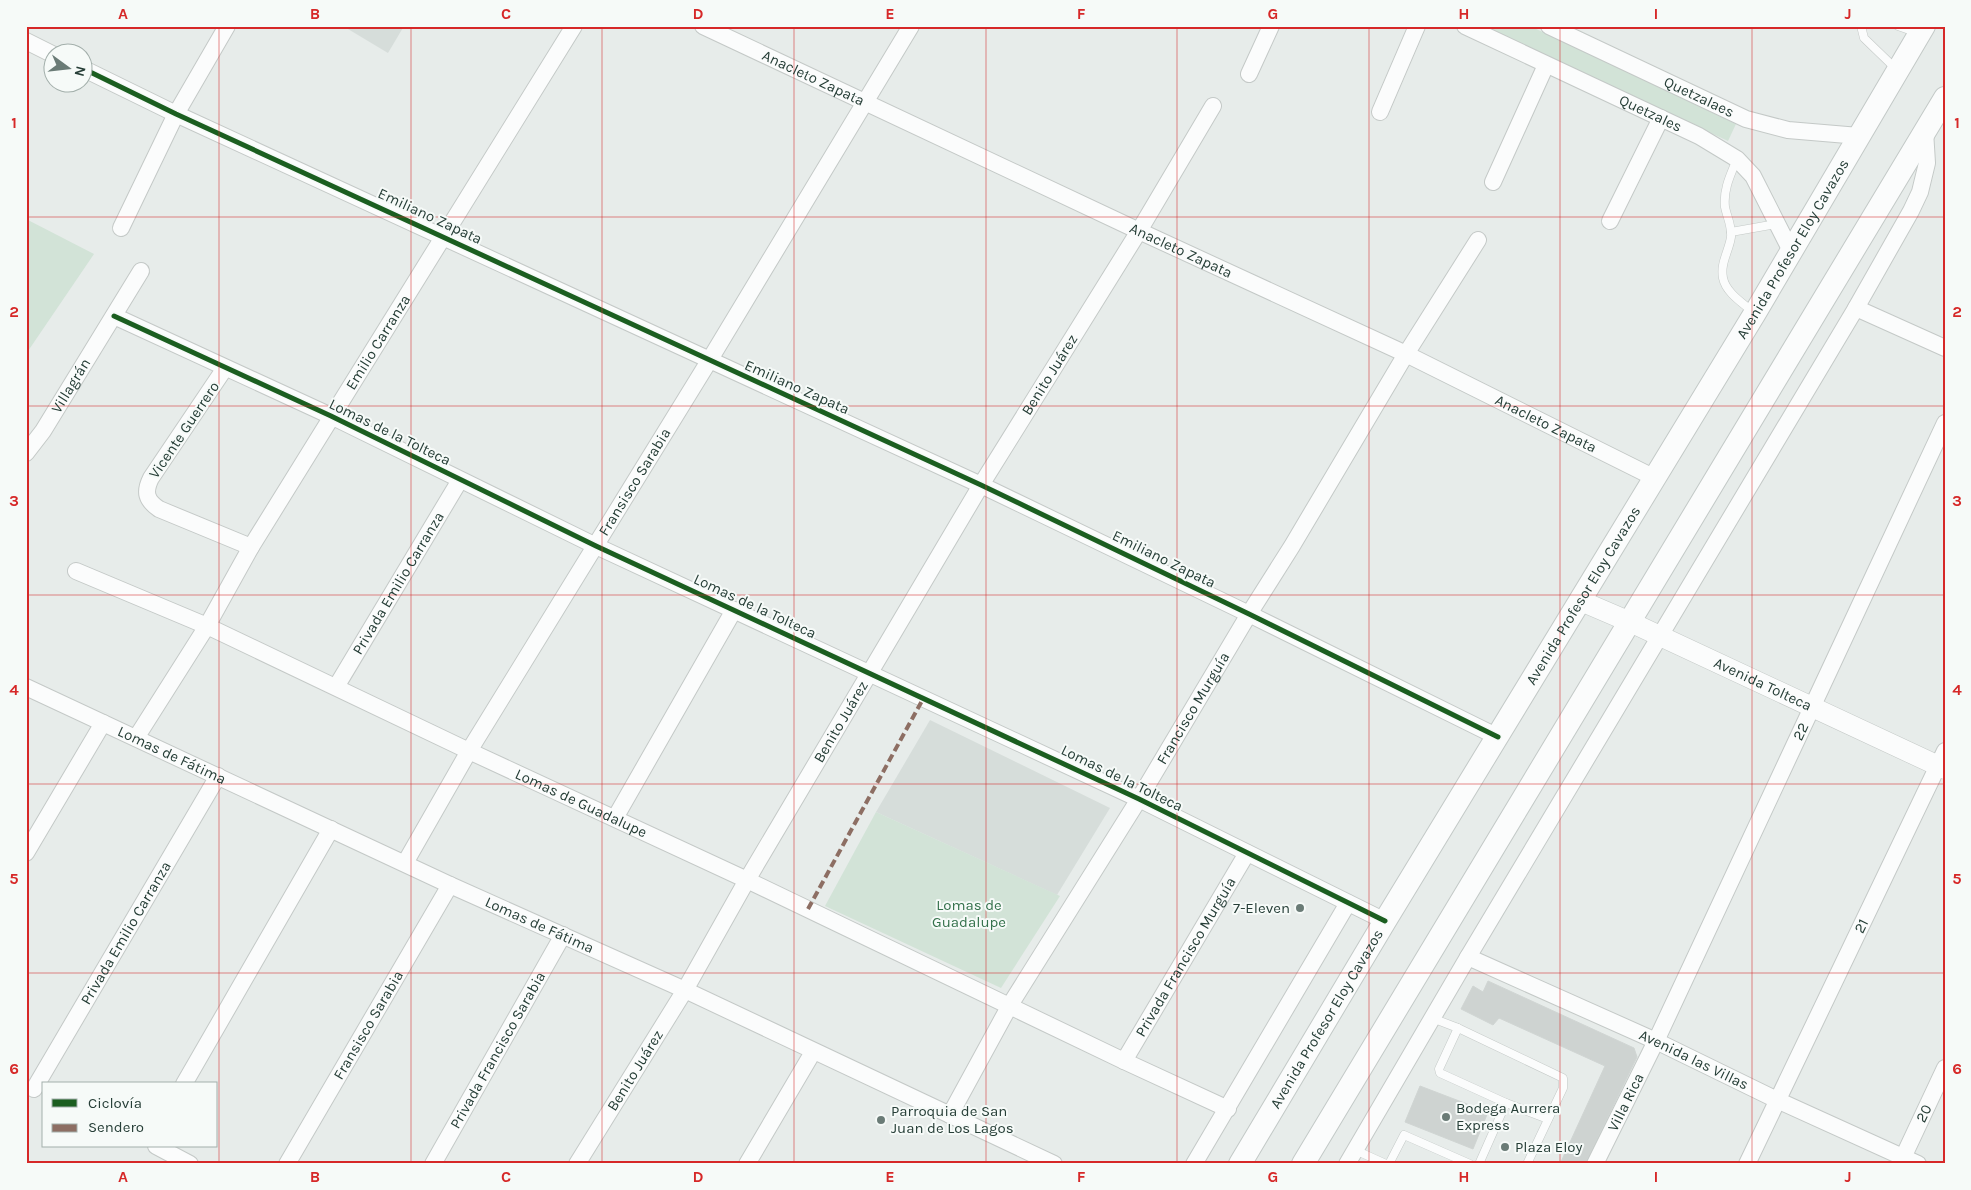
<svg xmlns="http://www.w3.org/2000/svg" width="1971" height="1190" font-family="Karla,sans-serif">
  <rect width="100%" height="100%" fill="#e7ecea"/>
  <g fill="#d6ddda">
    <path d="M343 26H404L388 53Z"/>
    <path d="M930 720 1110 808 1057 895 876 812Z"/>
  </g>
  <g fill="#d2e3d7">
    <path d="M1482 26H1530L1736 124 1728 141Z"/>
    <path d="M26 219 94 254 26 354Z"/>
    <path d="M876 812 1060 896 1001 988 825 906Z"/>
  </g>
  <g fill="#ced3d1" stroke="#d0d5d3">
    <path d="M1488 981 1634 1048 1637 1057 1585 1164H1560L1605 1066 1499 1018 1493 1025 1461 1009 1473 986 1483 992Z"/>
    <path d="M1420 1086 1488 1112 1473 1149 1405 1122Z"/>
  </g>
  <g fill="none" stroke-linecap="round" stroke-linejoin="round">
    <g stroke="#c4c9c7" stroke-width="9">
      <g id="service">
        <path d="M1861 26 1864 38 1895 68"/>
        <path d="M1898 26 1918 33"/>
        <path d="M1737 159C1731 174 1723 189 1725 207 1727 217 1732 226 1731 237 1729 251 1720 263 1723 278 1726 293 1743 303 1753 312"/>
        <path d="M1731 232 1776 224"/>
        <path d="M1432 1018 1458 1028 1563 1078V1088L1527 1164"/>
        <path d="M1458 1028 1439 1069 1440 1073 1506 1103 1548 1119"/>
        <path d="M1355 1150 1386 1164"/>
        <path d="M1389 1164 1404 1135 1470 1164"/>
        <path d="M1479 1164 1506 1103"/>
      </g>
    </g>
    <g stroke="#c4c9c7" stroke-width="18">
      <g id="minor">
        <path id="s1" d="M703 26 1139 231 1406 354 1655 478"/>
        <path id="s2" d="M1465 26 1699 136 1737 159 1753 176 1791 251"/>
        <path id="s3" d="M1549 26 1746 119 1788 130 1859 136"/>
        <path d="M26 41 52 54"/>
        <path d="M82 68 176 114 981 485 1249 614 1498 737"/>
        <path d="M1249 74 1271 26"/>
        <path d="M1380 112 1417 26"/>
        <path d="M1493 182 1546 65"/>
        <path d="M1610 221 1661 118"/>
        <path d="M121 228 176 114 227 26"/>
        <path d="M1856 308 1945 348"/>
        <path d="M114 316 331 416 596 546 1139 799 1385 921"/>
        <path d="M225 368 151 478C144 492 146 500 159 509L251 547"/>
        <path id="s4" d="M26 453 43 431 141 271"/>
        <path id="s5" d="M76 571 207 626 469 751 747 880 1124 1061 1228 1109"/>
        <path id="s6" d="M26 687 450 885 685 990 1054 1164"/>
        <path id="s7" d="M336 687 460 480"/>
        <path id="s8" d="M136 738 207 626 251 547 574 26"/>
        <path d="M615 818 734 610"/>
        <path d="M26 853 103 723"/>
        <path id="s9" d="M405 863 469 751 709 361 911 26"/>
        <path id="s10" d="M1468 957 1656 1041 1777 1100 1918 1164"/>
        <path id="s11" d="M1124 1061 1247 853"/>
        <path d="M184 1084 331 829"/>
        <path id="s12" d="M34 1089 218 776"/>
        <path id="s13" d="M950 1115 1010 1005 1139 799 1249 614 1292 546 1406 354 1478 240"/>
        <path d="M156 1146 190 1164"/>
        <path id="s14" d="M287 1164 450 885"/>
        <path id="s15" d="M433 1164 563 935"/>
        <path id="s16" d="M577 1164 685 990 747 880 981 485 1139 231 1213 106"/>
        <path d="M747 1164 813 1052"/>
        <path d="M1194 1164 1348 903"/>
        <path d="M1347 1164 1468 957 1856 308 1911 211 1920 192 1927 163 1925 131"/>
        <path id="s17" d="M1595 1164 1656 1041 1945 423"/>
        <path id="s18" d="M1747 1164 1945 751"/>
        <path id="s19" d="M1900 1164 1945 1068"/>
      </g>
    </g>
    <g stroke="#c4c9c7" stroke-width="21">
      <g id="tertiary">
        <path id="s20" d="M1581 601 1630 622 1945 769"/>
      </g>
    </g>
    <g stroke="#c3c9c7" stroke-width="24">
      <g id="secondary">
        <path id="s21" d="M1240 1164 1385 921 1755 313 1924 26"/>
        <path d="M1303 1164 1945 98"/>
      </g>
    </g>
    <use href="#service" stroke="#fbfcfc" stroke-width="8"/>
    <use href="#minor" stroke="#fbfcfc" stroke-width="16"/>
    <use href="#tertiary" stroke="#fbfcfc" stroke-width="20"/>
    <use href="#secondary" stroke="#fbfcfc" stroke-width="22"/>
    <path stroke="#8d6e63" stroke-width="4" stroke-dasharray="8 4" stroke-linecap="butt" d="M808 909 923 699"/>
    <g stroke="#f6faf8" stroke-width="8">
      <g id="cycleway">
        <path d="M82 68 176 114 981 485 1249 614 1498 737"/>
        <path d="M114 316 331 416 596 546 1139 799 1385 921"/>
      </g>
    </g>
    <use href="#cycleway" stroke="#1b5e20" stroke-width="5"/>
  </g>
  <path fill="none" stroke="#d62828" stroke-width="1" stroke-opacity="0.55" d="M219 26V1164M411 26V1164M602 26V1164M794 26V1164M986 26V1164M1177 26V1164M1369 26V1164M1560 26V1164M1752 26V1164M26 217H1945M26 406H1945M26 595H1945M26 784H1945M26 973H1945"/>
  <g fill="#6a7b76" stroke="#f6faf8" stroke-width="2">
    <circle cx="1300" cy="908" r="5"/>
    <circle cx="1446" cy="1117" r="5"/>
    <circle cx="881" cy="1120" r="5"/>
    <circle cx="1505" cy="1147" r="5"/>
  </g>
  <g text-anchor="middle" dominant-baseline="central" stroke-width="4" stroke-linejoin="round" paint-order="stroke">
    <g font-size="15" fill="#263e37" stroke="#f6faf8">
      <text stroke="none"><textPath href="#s1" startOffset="122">Anacleto Zapata</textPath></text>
      <text stroke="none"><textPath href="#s3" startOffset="166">Quetzalaes</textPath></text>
      <text stroke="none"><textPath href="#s2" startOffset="205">Quetzales</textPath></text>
      <text transform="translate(430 216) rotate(25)">Emiliano Zapata</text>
      <text stroke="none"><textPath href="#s21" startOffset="1069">Avenida Profesor Eloy Cavazos</textPath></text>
      <text stroke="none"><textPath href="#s1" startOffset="528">Anacleto Zapata</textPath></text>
      <text stroke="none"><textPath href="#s8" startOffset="464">Emilio Carranza</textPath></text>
      <text stroke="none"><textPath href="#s16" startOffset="920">Benito Juárez</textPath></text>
      <text stroke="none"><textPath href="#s4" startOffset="81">Villagrán</textPath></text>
      <text transform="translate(797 387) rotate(24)">Emiliano Zapata</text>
      <text stroke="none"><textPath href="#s1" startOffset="932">Anacleto Zapata</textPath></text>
      <text transform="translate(184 430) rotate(-56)">Vicente Guerrero</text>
      <text transform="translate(390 432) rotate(26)">Lomas de la Tolteca</text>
      <text stroke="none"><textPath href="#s9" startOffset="445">Fransisco Sarabia</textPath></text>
      <text transform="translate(1164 559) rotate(26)">Emiliano Zapata</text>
      <text stroke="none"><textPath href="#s7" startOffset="121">Privada Emilio Carranza</textPath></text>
      <text stroke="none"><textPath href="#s21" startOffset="664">Avenida Profesor Eloy Cavazos</textPath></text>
      <text transform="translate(755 606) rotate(25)">Lomas de la Tolteca</text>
      <text stroke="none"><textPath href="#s20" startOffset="200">Avenida Tolteca</textPath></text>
      <text stroke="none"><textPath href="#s13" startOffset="474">Francisco Murguía</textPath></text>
      <text stroke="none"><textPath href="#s16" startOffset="515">Benito Juárez</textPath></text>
      <text stroke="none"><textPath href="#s17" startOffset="479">22</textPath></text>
      <text stroke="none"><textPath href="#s6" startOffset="161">Lomas de Fátima</textPath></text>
      <text transform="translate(1122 778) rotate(26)">Lomas de la Tolteca</text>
      <text stroke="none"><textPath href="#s5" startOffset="556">Lomas de Guadalupe</textPath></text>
      <text stroke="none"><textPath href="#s6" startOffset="566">Lomas de Fátima</textPath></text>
      <text stroke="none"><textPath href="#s18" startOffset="264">21</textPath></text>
      <text stroke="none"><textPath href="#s12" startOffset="181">Privada Emilio Carranza</textPath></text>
      <text stroke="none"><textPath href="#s11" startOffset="121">Privada Francisco Murguía</textPath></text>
      <text stroke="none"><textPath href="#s21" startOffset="169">Avenida Profesor Eloy Cavazos</textPath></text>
      <text stroke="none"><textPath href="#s14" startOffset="161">Fransisco Sarabia</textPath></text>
      <text stroke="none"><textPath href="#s15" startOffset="131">Privada Francisco Sarabia</textPath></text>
      <text stroke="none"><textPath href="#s10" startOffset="248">Avenida las Villas</textPath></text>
      <text stroke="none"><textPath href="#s16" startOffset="110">Benito Juárez</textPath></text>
      <text stroke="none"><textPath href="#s17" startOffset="69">Villa Rica</textPath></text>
      <text stroke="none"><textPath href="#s19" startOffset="56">20</textPath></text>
    </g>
    <g font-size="15" fill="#34714b" stroke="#f6faf8">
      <text x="969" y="905">Lomas de<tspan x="969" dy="17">Guadalupe</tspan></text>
    </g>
    <g font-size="15" fill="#263e37" stroke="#f6faf8" text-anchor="start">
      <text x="1290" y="908" text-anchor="end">7-Eleven</text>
      <text x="1456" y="1108">Bodega Aurrera<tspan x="1456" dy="17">Express</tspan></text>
      <text x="891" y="1111">Parroquia de San<tspan x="891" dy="17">Juan de Los Lagos</tspan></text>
      <text x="1515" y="1147">Plaza Eloy</text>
    </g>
  </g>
  <rect width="1971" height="1190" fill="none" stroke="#f6faf8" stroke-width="55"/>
  <rect x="42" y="1082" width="175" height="65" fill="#f6faf8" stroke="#a3afab"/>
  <rect x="52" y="1099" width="25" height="8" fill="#1b5e20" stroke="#a3afab"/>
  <text x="88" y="1108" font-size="15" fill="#263e37">Ciclovía</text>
  <rect x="52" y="1124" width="25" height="8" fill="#8d6e63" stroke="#a3afab"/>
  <text x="88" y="1132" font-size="15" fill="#263e37">Sendero</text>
  <g transform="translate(68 68) rotate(105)"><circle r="24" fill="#f6faf8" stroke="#a3afab"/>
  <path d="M0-4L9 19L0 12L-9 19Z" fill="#6a7b76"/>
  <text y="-8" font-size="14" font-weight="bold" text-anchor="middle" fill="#263e37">N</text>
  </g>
  <rect x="28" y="28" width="1916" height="1134" fill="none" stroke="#d62828" stroke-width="2"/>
  <g font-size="16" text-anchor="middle" font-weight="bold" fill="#d62828">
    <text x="123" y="19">A</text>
    <text x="315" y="19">B</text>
    <text x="506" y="19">C</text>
    <text x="698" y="19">D</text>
    <text x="890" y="19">E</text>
    <text x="1081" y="19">F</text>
    <text x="1273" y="19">G</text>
    <text x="1464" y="19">H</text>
    <text x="1656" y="19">I</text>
    <text x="1848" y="19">J</text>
    <text x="14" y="128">1</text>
    <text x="1957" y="128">1</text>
    <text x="14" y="317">2</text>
    <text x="1957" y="317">2</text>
    <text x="14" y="506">3</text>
    <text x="1957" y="506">3</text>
    <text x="14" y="695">4</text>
    <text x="1957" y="695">4</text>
    <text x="14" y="884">5</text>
    <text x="1957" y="884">5</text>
    <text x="14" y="1074">6</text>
    <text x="1957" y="1074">6</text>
    <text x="123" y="1182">A</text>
    <text x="315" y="1182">B</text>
    <text x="506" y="1182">C</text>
    <text x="698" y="1182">D</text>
    <text x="890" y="1182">E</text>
    <text x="1081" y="1182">F</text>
    <text x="1273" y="1182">G</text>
    <text x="1464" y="1182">H</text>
    <text x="1656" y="1182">I</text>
    <text x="1848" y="1182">J</text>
  </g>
</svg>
